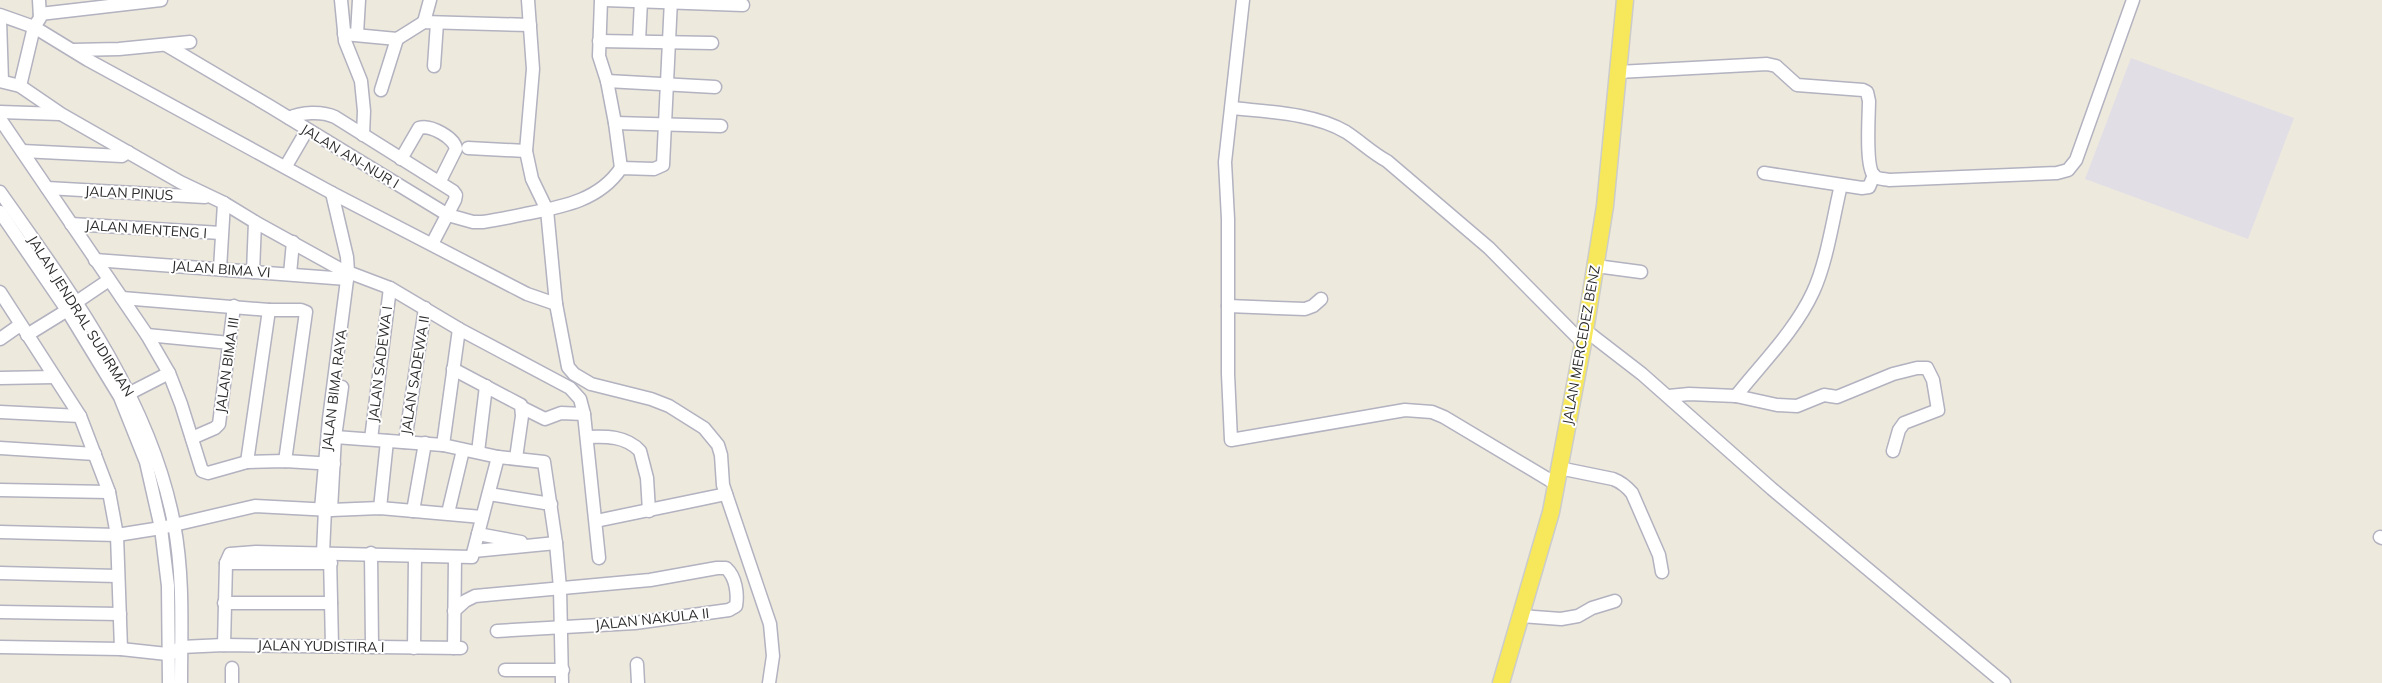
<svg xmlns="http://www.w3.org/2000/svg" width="2382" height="683" font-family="Mulish,sans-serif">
  <rect width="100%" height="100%" fill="#eee9dd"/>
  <path fill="#e1dee6" d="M2131 58 2294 118 2248 239 2085 179Z"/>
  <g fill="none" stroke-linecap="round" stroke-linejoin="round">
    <g stroke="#b2b2c0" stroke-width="15">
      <g id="minor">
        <path d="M341 0 345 41 361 81 364 111 363 135"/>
        <path d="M528 0 533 69 526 151 532 179 547 210 556 304 568 367 574 374 591 384 651 399 669 406 704 428 718 445 721 455 723 485 770 624 773 656 769 683"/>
        <path d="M601 0 599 56 607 81 615 123 621 168"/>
        <path d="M605 0 743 5"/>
        <path d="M1243 0 1225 162 1228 219V374L1231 440 1405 410 1432 412 1444 417 1556 484"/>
        <path d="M40 14 161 0"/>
        <path d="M0 15 34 27 88 60 332 193 498 279 527 294 556 304"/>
        <path d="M0 20 2 81"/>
        <path d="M424 22 430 0"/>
        <path d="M344 34 397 39 424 22 530 25"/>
        <path d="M357 34 359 0"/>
        <path d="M599 41 712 43"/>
        <path d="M639 41 641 1"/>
        <path d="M166 45 271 107 448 215 473 222H483C497 220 511 217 525 214 561 207 599 201 621 168L654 169 663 165 671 0"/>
        <path d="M73 50 119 49 190 42"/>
        <path d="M434 66 437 23"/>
        <path d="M1618 72 1767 64 1776 66 1797 85 1863 90 1867 92 1869 101C1869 115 1865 166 1874 176 1877 179 1885 179 1889 180L2057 173 2068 170 2076 160 2133 0"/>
        <path d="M0 81 20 86 61 114 180 182 224 203 255 222 340 269 390 288 459 329 570 388 580 399 584 414 599 558"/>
        <path d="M607 81 715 87"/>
        <path d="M20 86 34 27 40 18 39 0"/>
        <path d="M381 90 397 39"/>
        <path d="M1232 108C1268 112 1314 113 1346 132 1360 141 1372 153 1387 161L1489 248 1583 343"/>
        <path d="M0 112 60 114"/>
        <path d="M289 118C301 112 322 111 335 117L453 191 456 195 455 200 432 244"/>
        <path d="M0 119 147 335 169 373 181 404 202 471 208 473 247 462 285 461 334 464"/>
        <path d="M615 123 721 126"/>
        <path d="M468 148 526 151"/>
        <path d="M22 151 122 156 128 152"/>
        <path d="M401 159 419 128C430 124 455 138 456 149L440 181"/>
        <path d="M286 166 307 130"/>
        <path d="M1764 173 1862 188 1869 187 1874 175"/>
        <path d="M47 188 205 197"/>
        <path d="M0 192C71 292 151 401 174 524 184 576 181 631 181 683"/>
        <path d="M0 212 67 310 120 397 146 462 161 528 168 586 169 683"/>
        <path d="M71 224 221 233"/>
        <path d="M95 260 347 279"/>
        <path d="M1596 266 1641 272"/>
        <path d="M220 269 224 203"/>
        <path d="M253 272 255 222"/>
        <path d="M290 274 293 242"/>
        <path d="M0 292 80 416 109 492 117 535 121 649"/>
        <path d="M122 298 269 310H301L306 312 285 461"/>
        <path d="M75 303 109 280"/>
        <path d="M1228 306 1305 309 1313 306 1321 299"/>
        <path d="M1585 330 1642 374 1772 489 2004 683"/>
        <path d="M27 335 74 306"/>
        <path d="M147 335 230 343"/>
        <path d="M0 339 20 325"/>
        <path d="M453 369 521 405 522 416 516 458"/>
        <path d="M0 378 54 377"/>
        <path d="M130 393 169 373"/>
        <path d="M1669 396 1689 394 1736 396 1777 405 1797 406 1824 395 1837 397 1893 374 1917 368H1927L1933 380 1938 410 1904 423 1899 430 1893 451"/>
        <path d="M1736 396C1762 363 1795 331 1813 292 1827 262 1833 218 1841 185"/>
        <path d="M523 408 545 419 561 413 584 414"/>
        <path d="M0 412 80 416"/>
        <path d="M335 437 443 445 498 457 544 462 556 543 560 588 562 683"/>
        <path d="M587 437C606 436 626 436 640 451L647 478 649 511"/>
        <path d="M192 438 215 428 219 424 234 306"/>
        <path d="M371 439 390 288"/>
        <path d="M405 442 425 308"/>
        <path d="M443 445 459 329"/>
        <path d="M0 448 95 454"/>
        <path d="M478 452 486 386"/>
        <path d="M247 462 269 310"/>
        <path d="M1559 468 1613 479C1621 482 1626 486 1632 493L1659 555 1662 572"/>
        <path d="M0 490 109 492"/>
        <path d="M489 494 551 504"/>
        <path d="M380 508 387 441"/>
        <path d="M321 509 329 419 348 272 347 257 332 193"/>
        <path d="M331 510 335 437 342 387"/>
        <path d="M413 511 425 443"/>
        <path d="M448 513 463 450"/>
        <path d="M596 521 726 494"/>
        <path d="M0 532 117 535 161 528 255 506 331 510 380 508 482 517"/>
        <path d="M478 534 521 542"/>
        <path d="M2380 537 2382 538"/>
        <path d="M474 551 556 543"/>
        <path d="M323 553 325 509"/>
        <path d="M371 553 372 647"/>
        <path d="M330 556 332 646"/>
        <path d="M226 563H331"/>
        <path d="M0 573 117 576"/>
        <path d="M224 603H331"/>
        <path d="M454 611 465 601 475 596 650 580 717 568H726C736 577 738 594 736 606L729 610 635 623 497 631"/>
        <path d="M0 612 120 614"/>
        <path d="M1522 616 1561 619 1578 616 1592 608 1615 601"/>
        <path d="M224 645 226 563 230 554 256 552 472 557 498 457"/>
        <path d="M0 647 121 649 167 654 174 652 181 647 224 645 461 648"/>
        <path d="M414 648 415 556"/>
        <path d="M454 648 455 557"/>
        <path d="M637 664 638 683"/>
        <path d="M232 668V683"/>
        <path d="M505 670H563"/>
      </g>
    </g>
    <g stroke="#ccc" stroke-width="19">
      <path id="major" d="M1501 683 1551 512 1583 343 1605 206 1625 0"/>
    </g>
    <use href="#minor" stroke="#fff" stroke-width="12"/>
    <use href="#major" stroke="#f6e85a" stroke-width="16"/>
  </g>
  <g text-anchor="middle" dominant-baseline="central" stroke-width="4" stroke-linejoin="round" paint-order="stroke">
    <g font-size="14" fill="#2c2c2c" stroke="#fff">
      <text transform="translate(350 156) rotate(31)">JALAN AN-NUR I</text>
      <text transform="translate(129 193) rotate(3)">JALAN PINUS</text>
      <text transform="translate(146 229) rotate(4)">JALAN MENTENG I</text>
      <text transform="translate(221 269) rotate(4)">JALAN BIMA VI</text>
      <text transform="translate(81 316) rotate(58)">JALAN JENDRAL SUDIRMAN</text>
      <text transform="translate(1581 345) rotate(-80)">JALAN MERCEDEZ BENZ</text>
      <text transform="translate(380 364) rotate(-83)">JALAN SADEWA I</text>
      <text transform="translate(227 365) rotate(-82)">JALAN BIMA III</text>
      <text transform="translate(415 375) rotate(-81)">JALAN SADEWA II</text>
      <text transform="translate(334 390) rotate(-83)">JALAN BIMA RAYA</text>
      <text transform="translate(652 619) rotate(-6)">JALAN NAKULA II</text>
      <text transform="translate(321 646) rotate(1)">JALAN YUDISTIRA I</text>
    </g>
  </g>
</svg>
